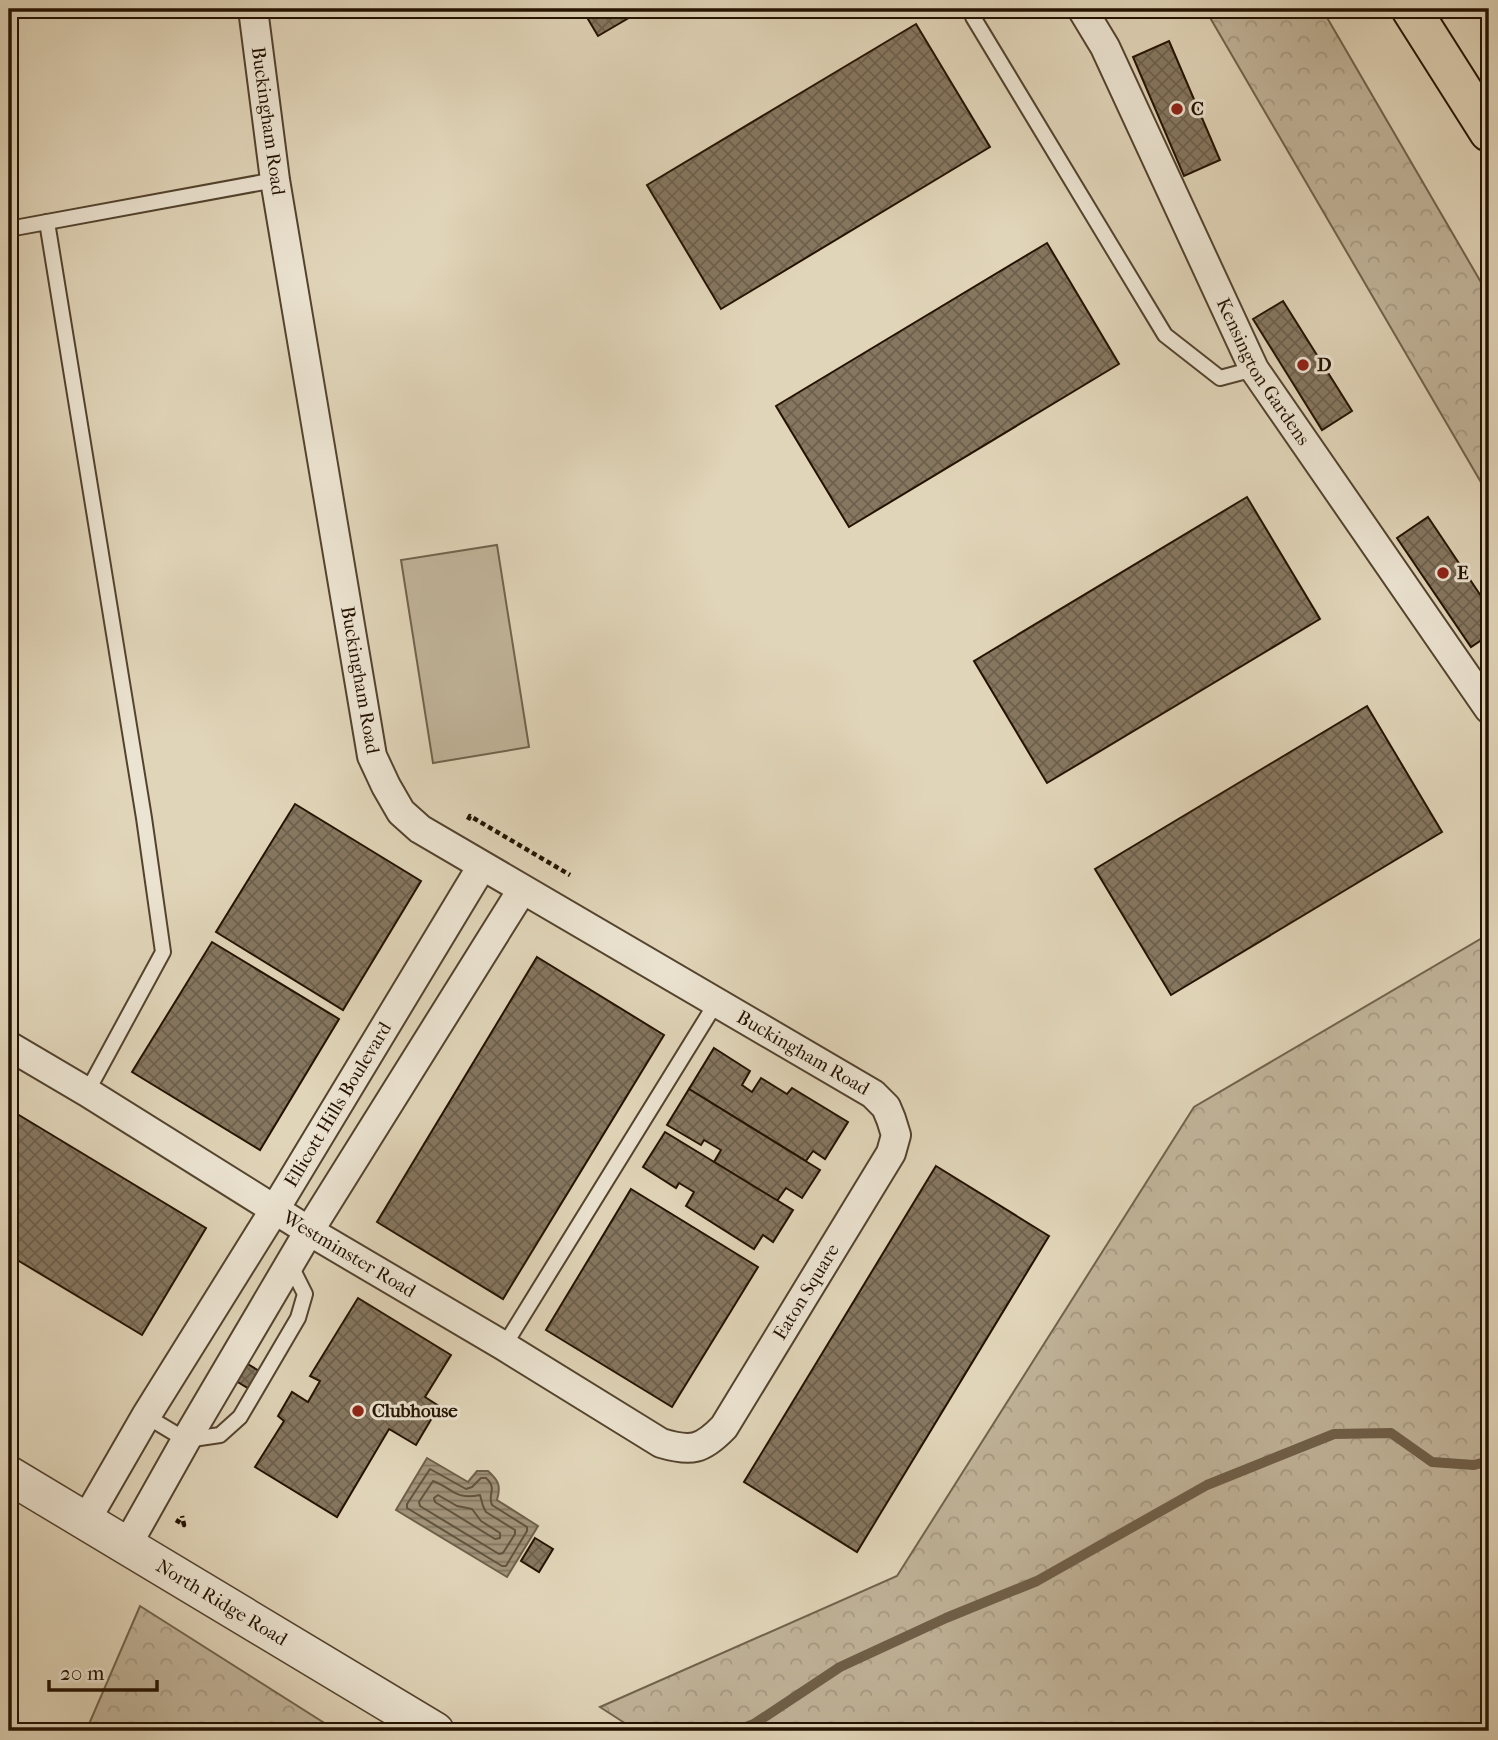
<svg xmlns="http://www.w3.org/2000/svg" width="1498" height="1740" font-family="'IM FELL French Canon',serif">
  <defs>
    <pattern id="forest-crowns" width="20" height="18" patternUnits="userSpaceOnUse" patternTransform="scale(1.75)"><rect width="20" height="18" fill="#c1b49a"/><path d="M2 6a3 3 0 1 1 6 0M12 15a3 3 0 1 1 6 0" fill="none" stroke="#a69a83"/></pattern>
    <pattern id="water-rules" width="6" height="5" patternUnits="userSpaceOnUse" patternTransform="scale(1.75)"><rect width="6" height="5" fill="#a1937a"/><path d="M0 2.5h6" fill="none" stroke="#837762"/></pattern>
    <pattern id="building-cross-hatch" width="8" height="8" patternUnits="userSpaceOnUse" patternTransform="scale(1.75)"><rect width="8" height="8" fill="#867760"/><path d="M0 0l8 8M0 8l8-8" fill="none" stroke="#6d604d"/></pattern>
  </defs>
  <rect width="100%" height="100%" fill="#e1d5b9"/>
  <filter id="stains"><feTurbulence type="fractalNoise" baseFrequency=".00286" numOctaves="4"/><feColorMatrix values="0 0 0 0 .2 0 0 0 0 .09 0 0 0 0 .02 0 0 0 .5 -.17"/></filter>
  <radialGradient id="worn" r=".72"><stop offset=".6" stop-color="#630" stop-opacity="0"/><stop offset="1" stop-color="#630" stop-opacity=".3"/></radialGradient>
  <g fill="url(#forest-crowns)" stroke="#72634d" stroke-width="2">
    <path d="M1205 9H1322L1489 296V496Z"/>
    <path d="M1489 934V1731H637L600 1707 897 1576 1194 1107Z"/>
    <path d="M140 1606 337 1731H86Z"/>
  </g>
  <path fill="#c1b49a" stroke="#72634d" stroke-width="2" d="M497 545 529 747 433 763 401 560Z"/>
  <path fill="url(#water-rules)" stroke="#6f5f49" stroke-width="2" d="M427 1458 468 1482 477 1471H488C499 1481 501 1486 497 1500L538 1526 507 1577 396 1510Z"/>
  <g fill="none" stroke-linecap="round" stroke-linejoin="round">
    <g stroke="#62523d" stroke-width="2">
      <path d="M430 1469 466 1489 472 1487 481 1478H486C498 1489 487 1494 492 1505L527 1527V1531L506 1566H502L407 1508V1504Z"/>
      <path d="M433 1481C454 1489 455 1500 480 1495L483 1506 486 1512 515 1530V1534L503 1553 499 1554 420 1506 419 1502Z"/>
      <path d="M438 1495 457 1506 472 1509 481 1521 500 1533V1538L495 1539 435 1502 434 1498Z"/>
    </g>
    <path stroke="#6f5f49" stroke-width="10" d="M735 1731 754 1724 840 1667 946 1618 1037 1581 1207 1485 1334 1434 1391 1433 1432 1462 1474 1465 1489 1461"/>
  </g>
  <g fill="url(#building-cross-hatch)" stroke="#241200" stroke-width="2">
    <path d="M582 9H644L598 36Z"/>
    <path d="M916 24 990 147 721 309 647 185Z"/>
    <path d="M1169 41 1220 160 1184 176 1133 57Z"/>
    <path d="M1047 243 1119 364 849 527 776 406Z"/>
    <path d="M1283 301 1352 411 1322 430 1253 319Z"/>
    <path d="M1247 497 1320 619 1047 783 974 661Z"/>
    <path d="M1428 517 1489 608V635L1471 647 1397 538Z"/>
    <path d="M1367 706 1442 832 1171 995 1095 869Z"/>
    <path d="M295 804 421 881 343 1010 216 932Z"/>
    <path d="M212 942 339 1019 260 1150 132 1072Z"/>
    <path d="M537 957 664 1035 503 1299 377 1222Z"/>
    <path d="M714 1048 750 1071 742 1085 752 1092 761 1078 787 1094 792 1088 848 1122 825 1159 813 1151 806 1161 689 1089Z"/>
    <path d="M689 1089 820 1170 802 1198 786 1188 777 1201 714 1162 721 1150 704 1140 701 1145 667 1125Z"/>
    <path d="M9 1109 206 1228 142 1335 9 1255Z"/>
    <path d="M665 1132 793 1210 773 1242 763 1235 754 1249 686 1206 694 1192 679 1183 676 1188 643 1167Z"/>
    <path d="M936 1166 1049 1236 857 1552 744 1482Z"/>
    <path d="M631 1189 758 1267 672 1407 546 1330Z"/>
    <path d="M358 1298 451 1355 425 1397 439 1406 416 1445 389 1429 337 1517 255 1467 284 1421 278 1416 292 1392 308 1402 320 1381 310 1376Z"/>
    <path d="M246 1363 261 1372 251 1390 236 1381Z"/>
    <path d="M535 1538 553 1549 539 1572 521 1561Z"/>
  </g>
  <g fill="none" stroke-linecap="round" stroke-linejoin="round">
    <g stroke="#53432e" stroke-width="18">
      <g id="service">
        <path d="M974 9 973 17 1165 335 1220 378 1254 369"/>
        <path d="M47 222 144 818 163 952 87 1092"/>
        <path d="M9 229 275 180"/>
        <path d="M504 1346 716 1003"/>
        <path d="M146 1416 186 1440 220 1435 240 1417 298 1318 305 1294 290 1264"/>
      </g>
    </g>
    <g stroke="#53432e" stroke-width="32">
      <g id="minor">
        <path id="s1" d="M1082 9 1105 47 1254 369 1489 709"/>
        <path id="s2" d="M9 1046 87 1092 309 1231 504 1346 661 1443C691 1452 702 1450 724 1427L891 1153 896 1135 891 1119 886 1107 873 1094 420 829 401 812 386 786 372 756 275 180 253 9"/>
        <path id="s3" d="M86 1520 146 1416 275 1209 482 866"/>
        <path d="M127 1545 186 1440 309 1231 522 890"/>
      </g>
    </g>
    <g stroke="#53432e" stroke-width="40">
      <g id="tertiary">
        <path id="s4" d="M9 1475 435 1731"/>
      </g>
    </g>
    <g stroke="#241200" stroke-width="42">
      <path id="motorway" d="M1411 9 1489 132"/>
    </g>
    <g stroke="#241200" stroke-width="4.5" stroke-dasharray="5 3.5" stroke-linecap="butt">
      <path d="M468 820 470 816 570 875"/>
      <path d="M176 1520 184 1525 182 1516"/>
    </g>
    <use href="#service" stroke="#ece4d2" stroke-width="14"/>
    <use href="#minor" stroke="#ece4d2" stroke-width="28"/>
    <use href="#tertiary" stroke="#ece4d2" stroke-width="37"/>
    <use href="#motorway" stroke="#e1d5b9" stroke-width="38"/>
  </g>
  <g fill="#8f2418" stroke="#ece4d2" stroke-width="2.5">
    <circle cx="1177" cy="109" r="7"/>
    <circle cx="1303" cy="365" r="7"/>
    <circle cx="1443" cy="573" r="7"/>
    <circle cx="358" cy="1411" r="7"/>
  </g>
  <g text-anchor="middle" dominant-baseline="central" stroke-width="6" stroke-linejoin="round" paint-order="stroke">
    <g font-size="19" font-weight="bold" fill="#241200" stroke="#ece4d2" text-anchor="start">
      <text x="1191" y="109">C</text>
      <text x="1317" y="365">D</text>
      <text x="1457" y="573">E</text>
      <text x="372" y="1411">Clubhouse</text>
    </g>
    <g font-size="19" fill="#241200" stroke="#ece4d2">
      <text transform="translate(268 121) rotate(82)">Buckingham Road</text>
      <text stroke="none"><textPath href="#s1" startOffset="406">Kensington Gardens</textPath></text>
      <text transform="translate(360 680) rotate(80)">Buckingham Road</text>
      <text transform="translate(803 1053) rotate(30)">Buckingham Road</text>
      <text stroke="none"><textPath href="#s3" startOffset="486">Ellicott Hills Boulevard</textPath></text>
      <text stroke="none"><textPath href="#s2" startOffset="399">Westminster Road</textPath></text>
      <text stroke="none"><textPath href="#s2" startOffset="992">Eaton Square</textPath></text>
      <text stroke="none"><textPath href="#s4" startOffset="248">North Ridge Road</textPath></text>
    </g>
  </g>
  <rect width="1498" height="1740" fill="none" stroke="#e1d5b9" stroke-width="35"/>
  <rect x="10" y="10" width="1477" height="1719" fill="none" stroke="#241200" stroke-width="3.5"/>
  <rect x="18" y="18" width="1463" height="1705" fill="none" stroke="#241200" stroke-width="2"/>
  <path d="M49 1680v10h108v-10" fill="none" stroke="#241200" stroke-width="3.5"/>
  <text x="60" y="1680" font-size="21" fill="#241200" stroke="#ece4d2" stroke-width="5" paint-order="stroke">20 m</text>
  <rect width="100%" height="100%" filter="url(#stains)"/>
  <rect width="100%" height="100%" fill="url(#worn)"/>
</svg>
